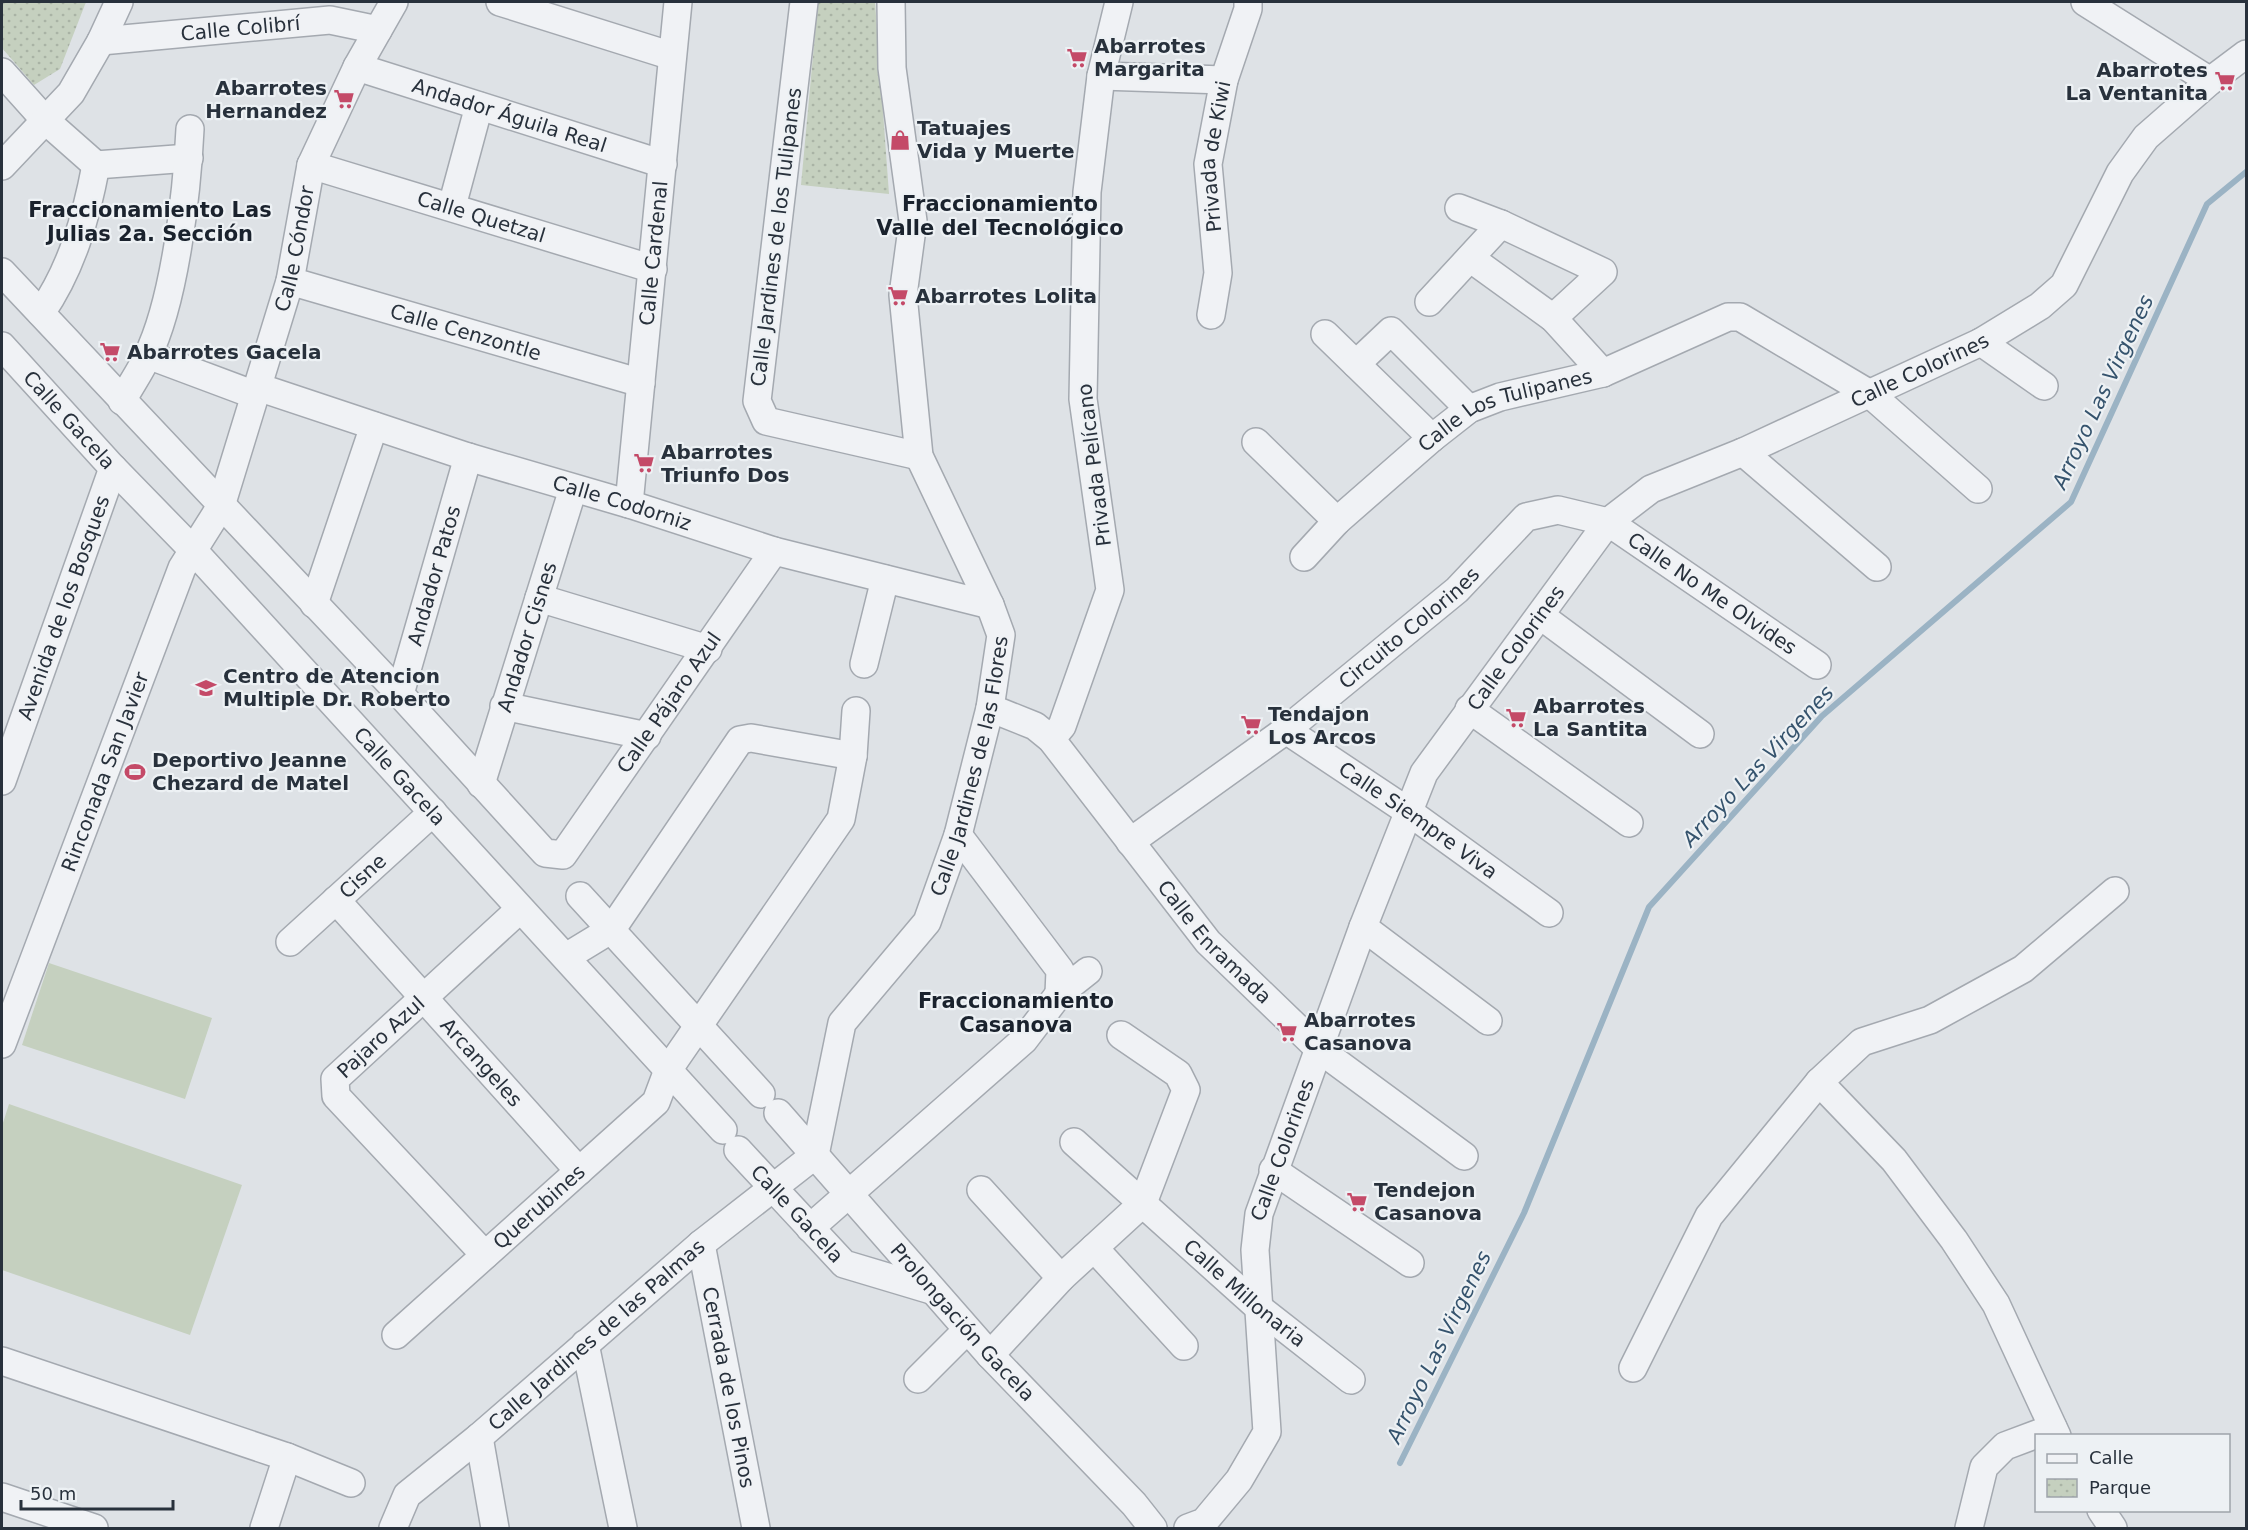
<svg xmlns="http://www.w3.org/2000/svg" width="2248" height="1530" font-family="'DejaVu Sans',sans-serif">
  <defs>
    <pattern id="park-dots" width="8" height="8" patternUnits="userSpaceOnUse" patternTransform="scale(1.5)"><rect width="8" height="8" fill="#c5d0bf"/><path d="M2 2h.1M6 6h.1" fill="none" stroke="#a9b3a5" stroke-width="1.8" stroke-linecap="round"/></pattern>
  </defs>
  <rect width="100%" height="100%" fill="#dee2e6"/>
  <g fill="url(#park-dots)">
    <path d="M2 2H86L60 69 34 85 2 48Z"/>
    <path d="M818 2H875L889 194 801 185Z"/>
  </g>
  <g fill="#c5d0bf">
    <path d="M49 963 212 1018 185 1099 22 1045Z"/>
    <path d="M9 1104 242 1185 190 1335 2 1270V1126Z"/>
  </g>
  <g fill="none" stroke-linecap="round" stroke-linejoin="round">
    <path stroke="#9bb3c4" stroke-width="6" d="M1400 1463 1524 1213 1649 907 1822 716 2071 502 2207 204 2246 172"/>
    <g stroke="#a4a9b0" stroke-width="30">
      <g id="minor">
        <path d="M500 2 672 56"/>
        <path d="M804 2 757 401 766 421 919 456"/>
        <path d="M2085 2 2210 81"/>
        <path id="s1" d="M101 41 330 20 378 30"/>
        <path id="s2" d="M357 67 663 164"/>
        <path d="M2 72 45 120 96 165 189 158"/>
        <path d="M1101 76 1224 80"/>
        <path id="s3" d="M311 165 653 269"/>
        <path d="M2 166 71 93 101 41 119 2"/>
        <path d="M452 206 479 106"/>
        <path d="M1459 208 1501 224 1603 272 1553 318"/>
        <path d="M1470 258 1553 318 1603 373"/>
        <path id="s4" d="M2 272 400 694 545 853 563 855 774 551"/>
        <path id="s5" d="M290 281 641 383"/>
        <path d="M1429 302 1501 224"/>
        <path d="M41 313C72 268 86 218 96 165"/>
        <path id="s6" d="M1211 315 1218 273 1208 164 1224 80 1248 9V2"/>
        <path d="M1325 334 1432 438"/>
        <path d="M1981 342 2044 386"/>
        <path id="s7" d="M2 346 113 468 192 549 723 1130"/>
        <path d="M148 355 255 395"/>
        <path d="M1356 364 1391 331 1469 409"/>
        <path id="s8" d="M258 387 468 457 629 504 774 551 990 605"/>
        <path d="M122 401C130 386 140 372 147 357 175 301 187 192 190 129"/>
        <path d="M1256 442 1337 521"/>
        <path d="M1743 452 1877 567"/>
        <path id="s9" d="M629 504 678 2"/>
        <path id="s10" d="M1304 557 1337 521 1432 438 1469 409 1500 397 1603 373 1728 317H1740L1870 394 1978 489"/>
        <path d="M539 598 708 649"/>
        <path d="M314 604 374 426"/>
        <path d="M1541 616 1700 734"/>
        <path d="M864 664 885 579"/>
        <path id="s11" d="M400 694 468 457"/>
        <path d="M504 706 647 736"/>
        <path id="s12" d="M990 708 1035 726 1051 739 1208 942 1320 1050 1464 1156"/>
        <path d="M1469 709 1629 823"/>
        <path id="s13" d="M1286 730 1409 812 1549 913"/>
        <path d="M1051 739 1062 726 1110 590 1083 399 1087 192 1101 76 1119 2"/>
        <path id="s14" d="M2 781 113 468"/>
        <path id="s15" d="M481 784 573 489"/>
        <path d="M958 835 1060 970 1059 994"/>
        <path id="s16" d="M1130 842 1286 730 1457 590 1526 517 1558 510 1608 522 1817 665"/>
        <path d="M580 896 761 1094"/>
        <path id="s17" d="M336 900 579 1171"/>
        <path d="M1363 927 1488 1021"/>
        <path id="s18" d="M290 942 433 812"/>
        <path d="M566 957 612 929 740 740 751 738 853 756"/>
        <path id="s19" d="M2 1044 182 568 221 506 290 281 311 165 357 67 394 2"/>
        <path id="s20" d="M778 1113 990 1355 1134 1504 1153 1528"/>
        <path id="s21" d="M1074 1142 1259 1308 1351 1380"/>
        <path id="s22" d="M738 1150 844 1264 931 1290"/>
        <path d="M1273 1170 1410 1263"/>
        <path d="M981 1190 1061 1278"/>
        <path d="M810 1228 1024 1040 1059 994 1088 971"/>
        <path id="s23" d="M701 1244 756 1528"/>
        <path d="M1094 1248 1184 1346"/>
        <path id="s24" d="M485 1255 336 1096 335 1079 519 910"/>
        <path id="s25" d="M396 1335 656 1102 668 1070 841 819 853 756 856 711"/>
        <path d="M585 1344 623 1528"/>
        <path d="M990 1355 1061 1278 1143 1203 1186 1090 1178 1074 1121 1035"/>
        <path d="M2 1361 287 1457 351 1483"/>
        <path d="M1633 1368 1709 1216 1819 1082"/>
        <path d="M918 1379 967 1330"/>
        <path d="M2057 1436 1996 1304 1954 1240 1894 1160 1819 1082 1862 1042 1930 1020 2023 969 2115 891"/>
        <path d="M479 1437 495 1528"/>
        <path d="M2 1497 94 1528"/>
        <path d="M2101 1510 2113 1528"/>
        <path d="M264 1528 287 1457"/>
        <path id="s26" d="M393 1528 407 1495 479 1437 701 1244 815 1155 842 1023 927 922 958 835 990 708 1001 635 990 605 919 456 903 295 913 221 892 68 891 2"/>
        <path id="s27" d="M1188 1528 1204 1522 1239 1480 1267 1432 1255 1250 1259 1214 1363 927 1424 773 1608 522 1651 489 1743 452 1981 342 2040 306 2064 285 2120 173 2146 137 2210 81 2246 54"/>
        <path d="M1969 1528 1984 1467 2005 1446 2053 1428"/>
      </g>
    </g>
    <use href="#minor" stroke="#f0f2f5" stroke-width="27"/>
  </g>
  <defs>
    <g id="supermarket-bare" transform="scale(1.62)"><path d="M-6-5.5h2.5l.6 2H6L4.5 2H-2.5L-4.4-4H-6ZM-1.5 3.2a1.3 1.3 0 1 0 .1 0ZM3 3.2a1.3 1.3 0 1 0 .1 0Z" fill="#c44a68" stroke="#edf1f4" stroke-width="2.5" paint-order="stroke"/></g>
    <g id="shop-bare" transform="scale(1.62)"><path d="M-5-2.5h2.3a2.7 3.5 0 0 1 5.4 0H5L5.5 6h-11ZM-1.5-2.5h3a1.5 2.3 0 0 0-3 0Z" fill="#c44a68" stroke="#edf1f4" stroke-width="2.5" paint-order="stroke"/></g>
    <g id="school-bare" transform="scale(1.62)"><path d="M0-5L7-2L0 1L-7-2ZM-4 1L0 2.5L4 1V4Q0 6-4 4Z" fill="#c44a68" stroke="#edf1f4" stroke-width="2.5" paint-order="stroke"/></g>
    <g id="stadium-bare" transform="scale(1.62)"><path d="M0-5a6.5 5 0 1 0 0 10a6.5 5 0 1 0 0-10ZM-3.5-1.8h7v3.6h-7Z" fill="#c44a68" stroke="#edf1f4" stroke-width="2.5" paint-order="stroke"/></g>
  </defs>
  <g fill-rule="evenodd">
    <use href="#supermarket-bare" x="1077" y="58"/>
    <use href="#supermarket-bare" x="2225" y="81"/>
    <use href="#supermarket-bare" x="344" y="99"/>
    <use href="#shop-bare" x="900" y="140"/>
    <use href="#supermarket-bare" x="898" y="296"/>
    <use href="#supermarket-bare" x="110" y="352"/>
    <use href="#supermarket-bare" x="644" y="463"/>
    <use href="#school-bare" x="206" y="688"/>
    <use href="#supermarket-bare" x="1516" y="718"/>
    <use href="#supermarket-bare" x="1251" y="725"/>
    <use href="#stadium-bare" x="135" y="772"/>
    <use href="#supermarket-bare" x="1287" y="1032"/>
    <use href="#supermarket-bare" x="1357" y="1202"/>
  </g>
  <g text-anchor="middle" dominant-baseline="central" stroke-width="4.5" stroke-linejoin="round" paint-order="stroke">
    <g font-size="20" fill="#28313c" stroke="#edf1f4">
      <text stroke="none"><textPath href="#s1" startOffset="140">Calle Colibrí</textPath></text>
      <text stroke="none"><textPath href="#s2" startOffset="160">Andador Águila Real</textPath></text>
      <text stroke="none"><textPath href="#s6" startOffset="160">Privada de Kiwi</textPath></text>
      <text stroke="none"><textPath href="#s3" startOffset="178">Calle Quetzal</textPath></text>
      <text transform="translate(776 237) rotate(-83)">Calle Jardines de los Tulipanes</text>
      <text stroke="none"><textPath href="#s19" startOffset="850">Calle Cóndor</textPath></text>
      <text stroke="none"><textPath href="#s9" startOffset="252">Calle Cardenal</textPath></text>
      <text stroke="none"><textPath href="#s5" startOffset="183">Calle Cenzontle</textPath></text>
      <text stroke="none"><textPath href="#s27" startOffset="1476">Calle Colorines</textPath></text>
      <text stroke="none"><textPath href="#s10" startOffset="255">Calle Los Tulipanes</textPath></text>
      <text stroke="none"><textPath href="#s7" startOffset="100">Calle Gacela</textPath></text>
      <text transform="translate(1094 465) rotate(-97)">Privada Pelícano</text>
      <text stroke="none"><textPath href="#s8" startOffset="382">Calle Codorniz</textPath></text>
      <text stroke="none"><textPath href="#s11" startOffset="123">Andador Patos</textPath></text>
      <text stroke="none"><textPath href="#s16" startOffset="724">Calle No Me Olvides</textPath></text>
      <text stroke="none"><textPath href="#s14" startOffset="184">Avenida de los Bosques</textPath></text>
      <text stroke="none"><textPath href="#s16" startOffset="352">Circuito Colorines</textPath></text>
      <text stroke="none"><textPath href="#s15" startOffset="154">Andador Cisnes</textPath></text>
      <text stroke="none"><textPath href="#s27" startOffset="972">Calle Colorines</textPath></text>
      <text stroke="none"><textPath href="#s4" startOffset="999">Calle Pájaro Azul</textPath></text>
      <text stroke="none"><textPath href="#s26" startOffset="996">Calle Jardines de las Flores</textPath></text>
      <text stroke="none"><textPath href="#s19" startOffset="291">Rinconada San Javier</textPath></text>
      <text stroke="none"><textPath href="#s7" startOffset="586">Calle Gacela</textPath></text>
      <text stroke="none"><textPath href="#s13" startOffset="160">Calle Siempre Viva</textPath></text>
      <text stroke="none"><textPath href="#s18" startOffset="98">Cisne</textPath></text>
      <text stroke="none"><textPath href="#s12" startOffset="330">Calle Enramada</textPath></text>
      <text stroke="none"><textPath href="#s24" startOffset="297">Pajaro Azul</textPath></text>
      <text stroke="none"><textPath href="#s17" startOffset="218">Arcangeles</textPath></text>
      <text stroke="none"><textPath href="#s27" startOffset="414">Calle Colorines</textPath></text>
      <text stroke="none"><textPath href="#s25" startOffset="192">Querubines</textPath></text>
      <text stroke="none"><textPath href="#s22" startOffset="87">Calle Gacela</textPath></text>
      <text stroke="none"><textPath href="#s21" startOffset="228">Calle Millonaria</textPath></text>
      <text stroke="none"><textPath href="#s20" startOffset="279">Prolongación Gacela</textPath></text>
      <text stroke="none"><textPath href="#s26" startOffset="284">Calle Jardines de las Palmas</textPath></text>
      <text stroke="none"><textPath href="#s23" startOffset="146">Cerrada de los Pinos</textPath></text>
    </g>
    <g font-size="20" font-weight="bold" fill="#28313c" stroke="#edf1f4" text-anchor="start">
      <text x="1094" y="46">Abarrotes<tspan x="1094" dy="23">Margarita</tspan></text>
      <text x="2208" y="70" text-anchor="end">Abarrotes<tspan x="2208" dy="23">La Ventanita</tspan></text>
      <text x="327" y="88" text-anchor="end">Abarrotes<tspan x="327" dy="23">Hernandez</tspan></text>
      <text x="917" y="128">Tatuajes<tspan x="917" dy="23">Vida y Muerte</tspan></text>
      <text x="915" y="296">Abarrotes Lolita</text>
      <text x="127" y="352">Abarrotes Gacela</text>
      <text x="661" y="452">Abarrotes<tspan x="661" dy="23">Triunfo Dos</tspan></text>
      <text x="223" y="676">Centro de Atencion<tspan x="223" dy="23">Multiple Dr. Roberto</tspan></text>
      <text x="1533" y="706">Abarrotes<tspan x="1533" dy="23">La Santita</tspan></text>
      <text x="1268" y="714">Tendajon<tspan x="1268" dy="23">Los Arcos</tspan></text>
      <text x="152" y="760">Deportivo Jeanne<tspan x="152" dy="23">Chezard de Matel</tspan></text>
      <text x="1304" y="1020">Abarrotes<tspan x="1304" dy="23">Casanova</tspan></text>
      <text x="1374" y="1190">Tendejon<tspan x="1374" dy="23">Casanova</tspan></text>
    </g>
    <g font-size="21" font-weight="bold" fill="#1a222d" stroke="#edf1f4">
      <text x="1000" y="204">Fraccionamiento<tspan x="1000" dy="24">Valle del Tecnológico</tspan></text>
      <text x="150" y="210">Fraccionamiento Las<tspan x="150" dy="24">Julias 2a. Sección</tspan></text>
      <text x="1016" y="1001">Fraccionamiento<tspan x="1016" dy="24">Casanova</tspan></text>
    </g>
    <g font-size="21" font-style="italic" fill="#35536d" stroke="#edf1f4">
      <text transform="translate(2103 392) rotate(-65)">Arroyo Las Virgenes</text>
      <text transform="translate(1758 766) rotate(-47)">Arroyo Las Virgenes</text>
      <text transform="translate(1439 1347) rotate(-64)">Arroyo Las Virgenes</text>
    </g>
  </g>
  <rect width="2248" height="1530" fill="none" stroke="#28313c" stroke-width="6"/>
  <rect x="2035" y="1434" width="195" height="78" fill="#edf1f4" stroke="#9ea4aa" stroke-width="1.5"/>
  <rect x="2047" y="1454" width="30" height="9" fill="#f0f2f5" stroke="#9ea4aa" stroke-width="1.5"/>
  <text x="2089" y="1464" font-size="18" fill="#28313c">Calle</text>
  <rect x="2047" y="1479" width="30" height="18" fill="url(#park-dots)" stroke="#9ea4aa" stroke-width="1.5"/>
  <text x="2089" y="1494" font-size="18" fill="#28313c">Parque</text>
  <path d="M21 1500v9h152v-9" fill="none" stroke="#28313c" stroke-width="3"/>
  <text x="30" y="1500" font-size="18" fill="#28313c" stroke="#edf1f4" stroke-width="4.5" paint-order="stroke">50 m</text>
</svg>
